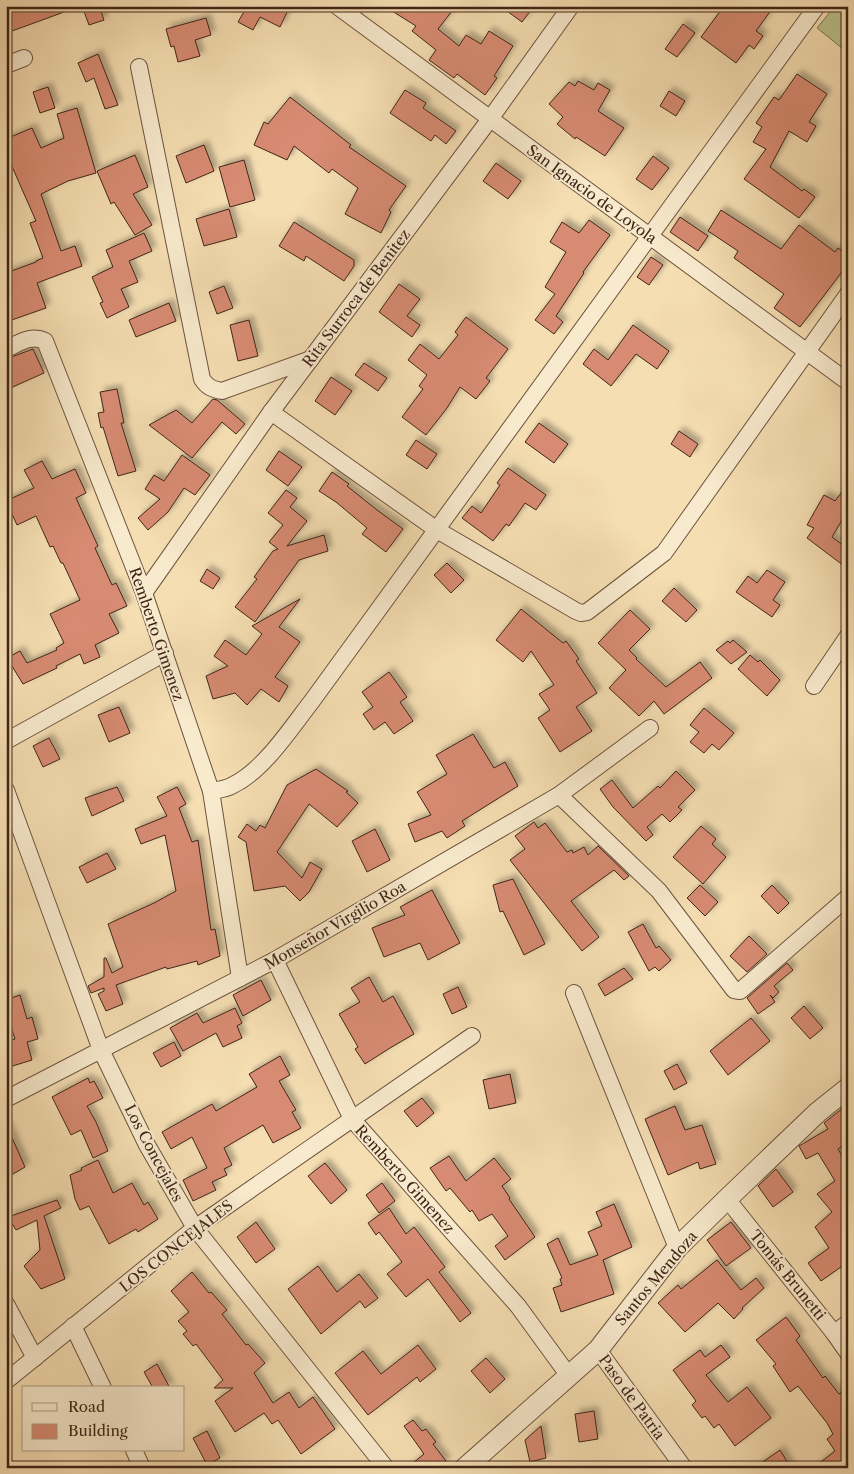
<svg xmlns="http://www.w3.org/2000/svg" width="854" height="1474" font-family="'Libre Caslon Text',serif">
  <defs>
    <filter id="shadow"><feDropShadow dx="4.5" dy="-4.5" stdDeviation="2.5" flood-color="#0004"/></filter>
  </defs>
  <rect width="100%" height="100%" fill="#f5deb2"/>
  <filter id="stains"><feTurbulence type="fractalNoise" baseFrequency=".004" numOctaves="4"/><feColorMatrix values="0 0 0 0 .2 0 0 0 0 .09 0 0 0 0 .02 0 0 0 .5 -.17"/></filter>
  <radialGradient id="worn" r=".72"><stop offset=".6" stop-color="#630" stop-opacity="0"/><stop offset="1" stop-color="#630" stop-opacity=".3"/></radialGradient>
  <path fill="#bbc18d" stroke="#7e7352" d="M835 6H848V53L817 28Z"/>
  <g fill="#d78b72" stroke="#402518" filter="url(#shadow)">
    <path d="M6 6H75V8L12 31 6 16Z"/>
    <path d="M82 6H99L104 20 89 25Z"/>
    <path d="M238 6H281L288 10 280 27 260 17 253 30 238 22 245 10Z"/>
    <path d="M384 6H456L438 29 459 46 466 35 481 44 489 31 513 46 494 76 497 78 485 95 457 74 454 78 429 60 436 50 412 31 416 26Z"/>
    <path d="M500 6H534L522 22Z"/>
    <path d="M724 6H774L756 31 763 36 754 49 749 45 736 63 701 37Z"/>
    <path d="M206 18 211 35 195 40 200 56 178 62 174 46 171 47 166 29Z"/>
    <path d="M683 24 695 33 677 57 665 49Z"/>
    <path d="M98 54 118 105 105 109 94 78 86 82 78 63Z"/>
    <path d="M797 74 827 94 809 122 816 126 807 142 789 131 770 167 802 191 804 189 815 197 799 218 744 179 766 149 753 142 762 127 756 123 774 97 779 100Z"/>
    <path d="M578 81 594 90 598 83 610 90 598 111 624 128 605 156 576 137 575 139 557 124 563 117 549 104 569 82 575 86Z"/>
    <path d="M48 87 55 108 40 113 33 92Z"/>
    <path d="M405 90 426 103 423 108 456 131 446 144 435 135 431 141 390 113Z"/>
    <path d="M669 91 685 101 676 116 660 106Z"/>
    <path d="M290 97 351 145 349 147 406 186 389 210 391 212 381 233 345 214 358 188 332 169 329 173 294 146 287 160 254 145 264 122 268 124Z"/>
    <path d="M77 108 96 173 68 181 41 194 61 251 75 246 82 266 37 283 46 308 6 322V273L36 262V261L43 258 30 223 36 221 10 162 6 163V139L32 128 41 148 64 138 57 114Z"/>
    <path d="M204 145 214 171 186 183 176 156Z"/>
    <path d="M135 155 148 187 133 194 152 225 135 235 114 202 111 204 97 171Z"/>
    <path d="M653 156 669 168 652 190 636 179Z"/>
    <path d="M244 160 255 200 230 207 219 167Z"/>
    <path d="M496 163 521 181 508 199 483 181Z"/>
    <path d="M229 209 237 237 204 246 196 219Z"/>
    <path d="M721 210 781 249 799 225 835 252 838 248 848 256V264L800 327 774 308 784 294 734 258 738 251 708 231Z"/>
    <path d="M680 217 708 236 698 251 670 232Z"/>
    <path d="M589 220 610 235 583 272 584 273 556 316 563 322 554 334 535 320 555 294 545 287 566 252 550 242 562 222 579 233Z"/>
    <path d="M294 222 354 260V266L344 281 306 256 304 261 279 246Z"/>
    <path d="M144 233 152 251 129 261 138 282 121 289 129 307 107 318 100 303 103 302 92 277 113 267 106 250Z"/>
    <path d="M651 257 663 265 649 285 637 277Z"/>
    <path d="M399 284 420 299 407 316 420 325 412 337 379 312Z"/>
    <path d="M224 286 233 308 217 314 209 292Z"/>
    <path d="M169 303 176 321 136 337 129 320Z"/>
    <path d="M466 317 508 349 486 378 490 381 476 399 460 387 447 408 426 435 402 417 423 389 419 386 427 375 408 360 420 344 439 359 458 335 455 332Z"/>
    <path d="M249 320 258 356 238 361 230 325Z"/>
    <path d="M633 325 669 351 657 369 636 354 611 386 583 364 594 349 608 360Z"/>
    <path d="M33 349 44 373 6 390V359Z"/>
    <path d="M364 363 387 378 378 391 355 375Z"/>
    <path d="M331 377 352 391 335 415 315 401Z"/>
    <path d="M117 389 124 423H121L136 471 118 476 103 427 101 428 98 413 104 412 100 392Z"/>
    <path d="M213 399 217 400 245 424 236 434 222 422 192 458 149 425 176 410 192 423Z"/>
    <path d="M539 423 568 444 554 463 525 442Z"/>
    <path d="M679 431 698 444 690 457 671 444Z"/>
    <path d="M416 440 437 454 427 469 406 455Z"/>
    <path d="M279 451 302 467 288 486 266 470Z"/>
    <path d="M182 455 210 475 195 495 184 488 168 512 148 530 138 518 160 499 145 489 154 475 164 481Z"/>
    <path d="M42 461 52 479 75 469 86 493 76 498 98 546 95 548 112 585 116 583 127 606 109 614 119 633 95 645 100 657 84 664 80 654 56 666 57 668 23 684 7 658 20 651 27 663 57 650 56 648 64 643 50 614 80 600 63 563H61L53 546 50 547 36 516 17 525 6 501 34 488 24 470Z"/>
    <path d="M508 468 546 495 536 510 525 503 509 526 506 524 493 541 462 518 472 506 481 513 500 485 497 483Z"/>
    <path d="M332 472 349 484 347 486 377 510 403 529 386 552 362 534 367 528 336 502 319 491Z"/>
    <path d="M848 484V510L832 537 848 549V569L807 538 814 528 807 525 824 495 835 501Z"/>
    <path d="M286 490 297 498 290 507 307 521 287 546 324 535 328 551 299 560 255 622 235 607 257 579 254 577 273 551 278 549 269 542 283 525 268 513Z"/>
    <path d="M447 563 464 580 451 593 434 575Z"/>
    <path d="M207 569 220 578 213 589 200 581Z"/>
    <path d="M767 570 785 582 773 600 780 605 772 617 736 592 748 576 757 583Z"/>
    <path d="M674 588 697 610 686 622 662 601Z"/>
    <path d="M300 599 279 627 300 642 275 677 288 686 279 702 261 689 247 705 235 693 213 699 206 676 228 666 214 656 225 640 246 655 262 634 252 626Z"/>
    <path d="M521 609 563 643 566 641 579 659 576 661 597 693 576 707 592 731 560 752 538 718 550 710 539 694 554 685 531 651 523 662 496 640Z"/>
    <path d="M630 610 650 629 629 650 637 658 636 659 666 687 700 662 712 678 664 714 654 701 639 716 609 688 626 670 598 643Z"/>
    <path d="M733 640 747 652 731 664 716 650 728 641 730 643Z"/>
    <path d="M750 655 758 662 760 660 780 680 767 696 738 669Z"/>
    <path d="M389 672 407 697 400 702 413 721 394 734 385 722 374 730 363 714 373 707 362 692Z"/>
    <path d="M119 707 130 733 109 742 98 715Z"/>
    <path d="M704 708 734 733 719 750 712 744 704 753 690 742 699 732 690 725Z"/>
    <path d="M473 734 494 768 505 762 518 786 462 821 465 826 447 838 442 831 415 842 408 824 431 815 417 792 447 774 436 755Z"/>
    <path d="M49 738 60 759 43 767 33 746Z"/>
    <path d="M316 769 348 791 346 792 358 803 337 827 309 804 277 852 302 878 310 862 322 869 309 892 300 901 285 886 254 891 246 842 238 837 247 824 256 831 260 825 265 828 287 785Z"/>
    <path d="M676 771 695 790 678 807 682 810 670 822 662 814 647 827 653 835 646 841 613 807 600 789 612 780 633 808 658 786 660 788Z"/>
    <path d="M117 787 124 801 92 816 85 798Z"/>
    <path d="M177 787 186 804 179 808 192 842 198 840 211 930 215 929 220 956 198 965 197 961 167 969 166 967 116 985 123 1004 106 1011 98 994 104 991V988L91 993 88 986 104 977V958H106L112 973 123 967 108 924 154 903 176 891 165 835 141 844 135 829 167 816 157 797Z"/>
    <path d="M534 822 538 828 545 823 567 852 572 850 573 853 584 847 588 855 598 846 629 876 624 880 614 870 571 901 599 937 582 951 510 860 525 849 515 836Z"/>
    <path d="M701 826 716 839 712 844 726 857 703 884 673 857Z"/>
    <path d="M375 829 390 860 367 872 352 841Z"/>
    <path d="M107 853 116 869 87 883 79 867Z"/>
    <path d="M513 879 545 944 524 955 503 911 500 912 493 885Z"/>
    <path d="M700 885 718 902 705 916 687 898Z"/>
    <path d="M772 885 789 903 778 914 761 896Z"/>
    <path d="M432 890 460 943 428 960 420 943 384 957 372 928 405 915 400 907Z"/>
    <path d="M643 924 656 948 659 946 671 960 659 971 655 967 649 971 628 932Z"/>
    <path d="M749 936 767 954 747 972 730 956Z"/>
    <path d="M787 963 793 970 774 986 779 992 773 998 770 995 775 1002 758 1014 747 998Z"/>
    <path d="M624 968 633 979 605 996 598 984Z"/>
    <path d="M369 977 383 1002 393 996 414 1034 390 1048 365 1064 355 1049 358 1047 339 1014 360 1002 351 988Z"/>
    <path d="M261 980 271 1000 243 1016 233 995Z"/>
    <path d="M458 987 467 1007 452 1014 443 994Z"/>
    <path d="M20 995 27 1019 32 1017 38 1039 27 1042 32 1060 6 1068V1042L15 1039 6 1011V1000Z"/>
    <path d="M804 1006 823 1028 810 1039 791 1018Z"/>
    <path d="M235 1008 242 1023 237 1026 242 1038 223 1047 216 1033 183 1051 170 1028 197 1013 203 1023Z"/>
    <path d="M751 1018 770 1041 728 1075 710 1051Z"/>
    <path d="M174 1042 181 1056 161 1067 153 1053Z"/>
    <path d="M280 1056 290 1075 279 1081 296 1110 292 1112 301 1128 273 1143 263 1125 224 1148 232 1165 224 1169 227 1175 212 1182 216 1190 193 1201 183 1180 207 1168 192 1137 171 1149 162 1132 212 1104 216 1111 257 1087 249 1074Z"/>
    <path d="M677 1064 687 1083 674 1090 664 1071Z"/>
    <path d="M510 1074 516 1103 489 1109 483 1080Z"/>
    <path d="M88 1078 90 1083 94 1081 103 1098 87 1106 96 1122 108 1151 93 1158 81 1130 71 1135 52 1097Z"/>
    <path d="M422 1098 434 1113 417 1127 404 1111Z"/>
    <path d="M848 1104V1142L838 1149 848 1166V1262L821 1281 808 1263 829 1248 815 1227 832 1212 817 1194 835 1181 818 1153 806 1159 799 1146 828 1129 824 1123Z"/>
    <path d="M675 1106 685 1130 702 1125 716 1164 700 1169 698 1162 668 1175 645 1119Z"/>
    <path d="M6 1124 25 1167 6 1178Z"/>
    <path d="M449 1156 466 1181 494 1158 511 1179 502 1186 510 1198 509 1199 535 1237 505 1260 495 1246 508 1236 492 1214 479 1221 472 1210 470 1212 450 1188 446 1191 430 1168Z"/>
    <path d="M98 1160 113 1193 132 1183 144 1205 148 1202 158 1219 138 1232 136 1229 109 1244 89 1206 80 1210 75 1199 70 1175 82 1170 81 1168Z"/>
    <path d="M325 1163 347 1190 331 1204 308 1176Z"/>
    <path d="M776 1169 793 1192 773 1207 758 1186Z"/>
    <path d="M382 1183 395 1201 379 1213 366 1195Z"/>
    <path d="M57 1200 61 1208 44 1216 65 1279 41 1289 24 1266 40 1250 37 1220 16 1230 8 1217Z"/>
    <path d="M614 1204 632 1247 603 1260 614 1294 561 1312 553 1288 562 1285 560 1279 562 1278 547 1244 558 1238 570 1265 598 1255 588 1232 602 1226 596 1212Z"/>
    <path d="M389 1208 406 1234 414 1227 445 1267 439 1272 471 1313 460 1322 428 1279 406 1297 387 1274 402 1262 379 1232 376 1235 368 1223Z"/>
    <path d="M256 1222 275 1249 256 1263 237 1237Z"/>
    <path d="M731 1222 751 1248 726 1266 707 1240Z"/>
    <path d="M717 1260 741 1290 756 1278 764 1288 742 1308 743 1309 734 1319 718 1303 685 1332 658 1303 678 1285 681 1289Z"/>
    <path d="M318 1266 337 1292 359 1274 378 1298 365 1308 360 1301 321 1334 288 1289Z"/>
    <path d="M192 1272 209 1293 211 1292 227 1310 222 1314 246 1345 248 1344 265 1363 254 1373 273 1403 289 1392 299 1408 313 1397 335 1429 301 1454 278 1420 272 1424 264 1413 235 1432 215 1401 233 1388H214L223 1380 196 1344 193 1346 183 1334 187 1331 178 1321 189 1312 171 1291Z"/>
    <path d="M786 1317 800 1336 796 1340 823 1378 825 1376 839 1394 848 1388V1466L845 1462 837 1468H813L835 1451 827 1439 833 1434 827 1423 798 1386 790 1392 773 1366 776 1364 756 1340Z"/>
    <path d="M418 1345 436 1369 420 1382 417 1377 368 1415 335 1373 363 1351 381 1374Z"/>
    <path d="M721 1345 730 1357 706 1375 728 1402 747 1387 771 1418 735 1446 719 1424 714 1428 705 1416 702 1418 692 1405 696 1401 673 1370 700 1350 705 1357Z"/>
    <path d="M486 1358 505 1379 490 1393 471 1371Z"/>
    <path d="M157 1364 170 1388H153L144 1372Z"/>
    <path d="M594 1411 598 1439 579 1442 575 1414Z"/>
    <path d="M413 1420 422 1431 426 1429 436 1442 433 1444 446 1461 438 1468H407L424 1454 404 1426Z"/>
    <path d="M541 1426 546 1458 530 1462 525 1440Z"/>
    <path d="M207 1431 220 1458 207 1465 193 1438Z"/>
    <path d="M780 1450 791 1468H754Z"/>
  </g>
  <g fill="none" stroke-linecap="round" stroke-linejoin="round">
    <g stroke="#6d533e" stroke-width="18">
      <g id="minor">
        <path d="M337 6 848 382"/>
        <path d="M6 65 24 58"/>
        <path d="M139 67 202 379C207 387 212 389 222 391L311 359"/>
        <path d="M6 349C19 343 31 334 45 341L144 593 211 791 240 978"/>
        <path d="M271 412 437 530 576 611 581 613 587 612 664 553 848 294"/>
        <path d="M144 593 271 412 490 119 571 6"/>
        <path d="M814 686 848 636"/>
        <path d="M6 741 165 653"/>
        <path d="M6 790 101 1050 147 1145 195 1228 386 1468"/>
        <path d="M211 791C218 790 227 789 233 785 264 770 291 728 312 701L817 6"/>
        <path d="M559 795 659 891 734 990 740 991 848 897"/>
        <path d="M275 960 352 1119 518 1306 569 1376"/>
        <path d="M574 993 677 1248"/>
        <path d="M6 1099 275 960 559 795 650 728"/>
        <path d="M727 1199 834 1333 848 1353"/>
        <path d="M6 1304 35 1358"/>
        <path d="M73 1326 103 1388"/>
        <path d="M834 1333 848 1323"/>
        <path d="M598 1350 684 1468"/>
        <path d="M6 1381 195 1228 472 1036"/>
        <path d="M134 1450 142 1468"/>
      </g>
    </g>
    <g stroke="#6d533e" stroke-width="22">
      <path id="tertiary" d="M465 1468 598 1350 677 1248 727 1199 818 1112 848 1088"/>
    </g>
    <use href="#minor" stroke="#f8eacd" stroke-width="16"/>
    <use href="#tertiary" stroke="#f8eacd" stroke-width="20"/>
  </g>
  <g text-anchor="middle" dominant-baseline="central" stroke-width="4" stroke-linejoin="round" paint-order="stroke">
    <g font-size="15" fill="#402518" stroke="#f8eacd">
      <text transform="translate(592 194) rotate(36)">San Ignacio de Loyola</text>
      <text transform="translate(356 298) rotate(-53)">Rita Surroca de Benitez</text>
      <text transform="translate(157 634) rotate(71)">Remberto Gimenez</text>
      <text transform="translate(335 925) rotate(-30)">Monseñor Virgilio Roa</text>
      <text transform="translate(154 1153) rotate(62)">Los Concejales</text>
      <text transform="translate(405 1179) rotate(48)">Remberto Gimenez</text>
      <text transform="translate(176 1246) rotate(-38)">LOS CONCEJALES</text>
      <text transform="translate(788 1275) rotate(51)">Tomás Brunetti</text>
      <text transform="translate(656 1278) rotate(-50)">Santos Mendoza</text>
      <text transform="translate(632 1397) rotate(54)">Paso de Patria</text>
    </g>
  </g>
  <rect width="854" height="1474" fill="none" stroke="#f5deb2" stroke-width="25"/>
  <rect x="8" y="8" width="839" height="1459" fill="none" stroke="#402518" stroke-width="2.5"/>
  <rect x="12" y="12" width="829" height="1449" fill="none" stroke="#402518"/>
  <rect x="22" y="1386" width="162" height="65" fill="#f8eacd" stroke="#ae9b85"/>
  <rect x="32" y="1403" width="25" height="8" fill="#f8eacd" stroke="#ae9b85"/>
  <text x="68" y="1412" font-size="15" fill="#402518">Road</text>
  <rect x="32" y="1424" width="25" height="15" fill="#d78b72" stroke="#ae9b85"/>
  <text x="68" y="1436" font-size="15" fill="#402518">Building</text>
  <rect width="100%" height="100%" filter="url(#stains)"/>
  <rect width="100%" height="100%" fill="url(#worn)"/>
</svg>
